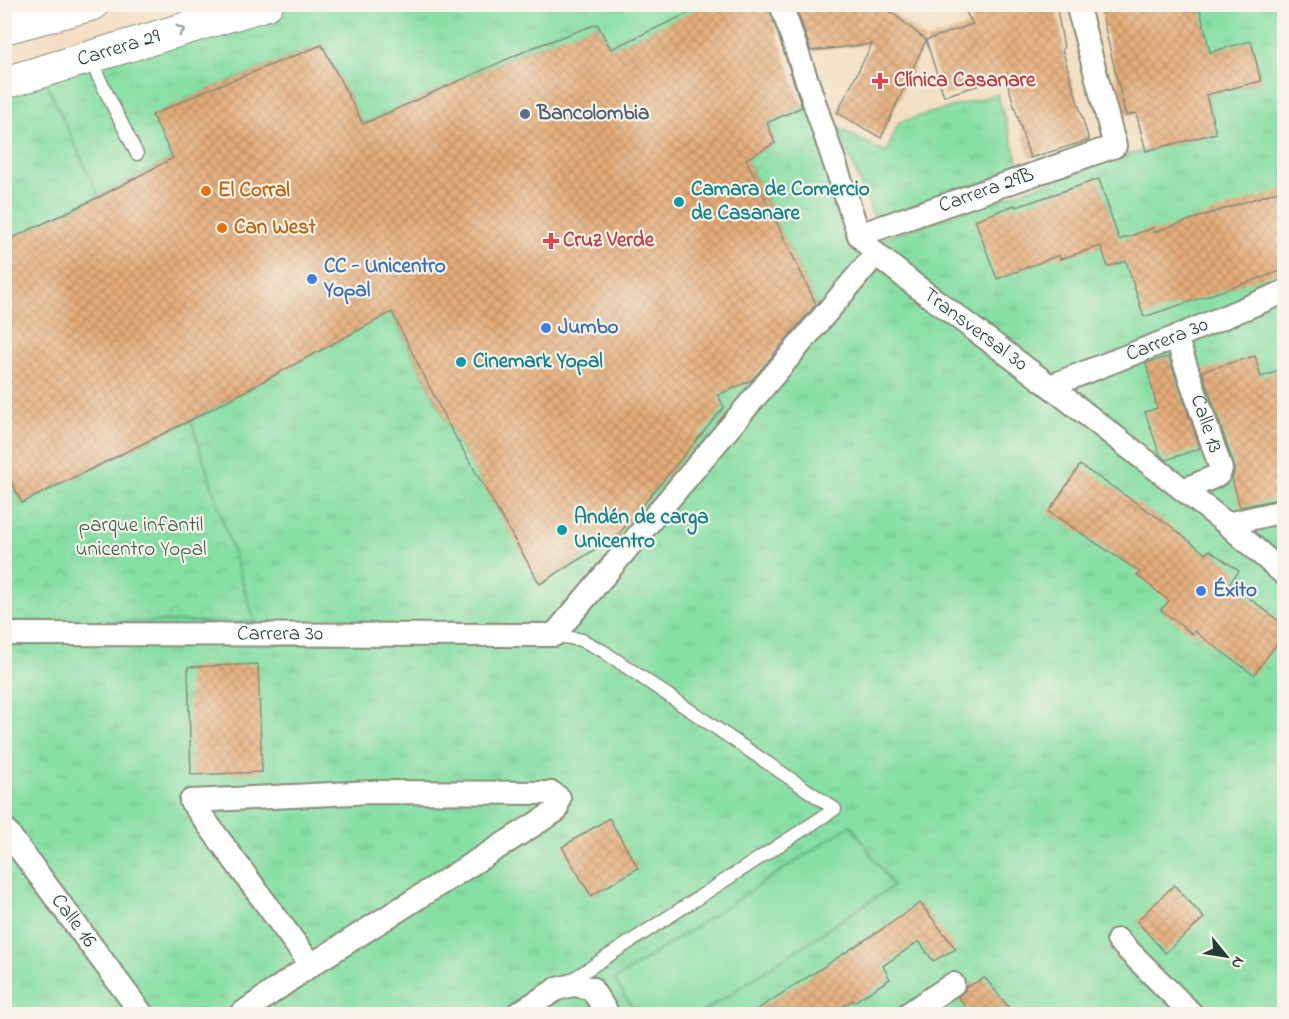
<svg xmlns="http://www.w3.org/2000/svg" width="1289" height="1019" font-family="'Indie Flower',sans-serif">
  <defs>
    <pattern id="grass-tufts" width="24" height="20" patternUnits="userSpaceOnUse" patternTransform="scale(1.5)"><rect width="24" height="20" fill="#86dfa4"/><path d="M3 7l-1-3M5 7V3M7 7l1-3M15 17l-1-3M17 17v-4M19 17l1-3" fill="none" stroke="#73c08e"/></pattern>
    <pattern id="park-crowns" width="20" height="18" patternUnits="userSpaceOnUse" patternTransform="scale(1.5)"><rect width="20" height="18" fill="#86dfa4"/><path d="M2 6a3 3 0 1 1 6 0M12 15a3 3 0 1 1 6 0" fill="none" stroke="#73c08e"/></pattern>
    <pattern id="building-cross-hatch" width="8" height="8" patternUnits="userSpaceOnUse" patternTransform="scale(1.5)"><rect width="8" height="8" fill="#e6ac78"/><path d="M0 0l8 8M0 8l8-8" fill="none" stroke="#ba8d63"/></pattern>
  </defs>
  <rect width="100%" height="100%" fill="#f7f3e8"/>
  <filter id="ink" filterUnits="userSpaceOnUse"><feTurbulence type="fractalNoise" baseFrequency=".0167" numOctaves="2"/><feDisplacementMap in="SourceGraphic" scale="12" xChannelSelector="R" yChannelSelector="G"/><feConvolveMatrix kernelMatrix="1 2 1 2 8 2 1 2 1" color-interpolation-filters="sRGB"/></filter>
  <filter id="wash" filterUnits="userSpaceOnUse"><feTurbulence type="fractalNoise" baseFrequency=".008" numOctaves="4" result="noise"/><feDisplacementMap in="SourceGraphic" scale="24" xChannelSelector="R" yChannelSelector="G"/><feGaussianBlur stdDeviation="1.35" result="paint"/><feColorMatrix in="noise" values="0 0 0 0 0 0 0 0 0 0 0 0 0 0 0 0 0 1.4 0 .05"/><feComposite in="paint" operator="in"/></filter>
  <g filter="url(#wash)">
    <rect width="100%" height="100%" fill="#f3ddbf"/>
    <g fill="url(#grass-tufts)" stroke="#528e6c" stroke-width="1.5">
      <path d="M296 5H708L611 49 597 25 532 48 363 124 322 45 208 90 153 115 173 158 99 197 45 80Z"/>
      <path d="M1199 5H1284V1014H5V621L255 622 191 420 391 312 448 424 541 584 618 534 718 395 766 374 867 244 1128 155 1216 133 1206 95 1261 81 1251 42 1210 52Z"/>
      <path d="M997 94 1021 169 875 219 838 128 886 153 899 122Z"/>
    </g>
    <g fill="url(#park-crowns)" stroke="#528e6c" stroke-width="1.5">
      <path d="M45 80 99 197 5 242V97Z"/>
      <path d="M808 104 869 256 819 311 746 159 775 143 767 123Z"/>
      <path d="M191 420 255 622 5 621 4 467 22 503Z"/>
    </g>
    <path fill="#86dfa4" stroke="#528e6c" stroke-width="1.5" d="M851 825 893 886 700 1014H637L614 980Z"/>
    <g id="blocks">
      <g fill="url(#building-cross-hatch)">
        <path d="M708 4H768L802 107 767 123 775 143 746 159 816 304 752 380 718 395 724 407 618 535 540 584 448 424 392 312 191 420 22 503 4 467V242L99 197 173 158 152 115 207 90 322 45 363 124 532 48 597 24 611 49Z"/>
        <path d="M795 4H884L889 10 926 40 881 138 837 113 872 44 811 51Z"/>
        <path d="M961 4H1056L1064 48 1062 49 1089 140 1030 158 1005 75 992 81 944 96 926 40 973 24Z"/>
        <path d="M1100 4 1199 5 1210 52 1251 41 1261 81 1206 95 1216 133 1146 151 1136 113 1126 116 1107 37Z"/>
        <path d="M1099 179 1119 240 1153 228 1154 232 1284 189V270L1144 317 1126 261 1108 267 1101 246 1060 259 1059 255 997 279 975 220 1015 205 1016 207Z"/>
        <path d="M1255 356 1261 377 1284 369V498L1240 507 1232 479 1234 473V465L1202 371Z"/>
        <path d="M1169 357 1200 448 1167 460 1160 455 1145 412 1157 408 1146 363Z"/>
        <path d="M1080 465 1169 525 1206 554 1209 550 1239 571 1230 583 1284 625V634L1254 675 1194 631 1192 634 1161 610 1169 601 1137 575 1140 572 1049 512Z"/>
        <path d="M258 664 262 772 191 775 188 667Z"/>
        <path d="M609 818 638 868 591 896 562 847Z"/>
        <path d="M1174 885 1204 918 1165 953 1137 921Z"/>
        <path d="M920 903 956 949 933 961 919 941 883 966 890 979 854 1002 853 1000 830 1014H750L890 924Z"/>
        <path d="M985 978 1014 1014H971L958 997 965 990 966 987Z"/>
      </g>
    </g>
  </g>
  <g filter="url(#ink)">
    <use href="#blocks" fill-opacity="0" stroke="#898d7a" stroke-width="1.5"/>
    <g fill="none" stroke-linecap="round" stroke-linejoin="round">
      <g stroke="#898d7a" stroke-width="15">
        <g id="lane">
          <path d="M89 58 137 154"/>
          <path d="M554 635 582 640 603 651 835 809 565 984"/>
        </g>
      </g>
      <g stroke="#898d7a" stroke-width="26">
        <g id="street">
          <path id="s1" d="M781 4 859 235 876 254 916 286 1050 386 1227 524 1284 574"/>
          <path id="s2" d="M859 235 1115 146 1077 4"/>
          <path id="s3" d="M1176 337 1221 469 1219 474 1216 476 1184 490"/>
          <path id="s4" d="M1050 386 1176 337 1284 292"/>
          <path d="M1227 524 1284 511"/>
          <path id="s5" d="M4 634 554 635 876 254"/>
          <path d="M191 801 372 792 552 793 559 798 556 811 311 965 241 1014"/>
          <path d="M191 801 311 965"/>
          <path id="s6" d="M4 828 142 1014"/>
          <path d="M1118 940 1192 1014"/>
          <path d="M517 1014 557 989 573 985 591 988 608 1014"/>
          <path d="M908 1014 953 984"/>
        </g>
      </g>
      <g stroke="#898d7a" stroke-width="34">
        <g id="secondary">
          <path d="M4 28 93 4"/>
          <path id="s7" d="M4 83 267 4"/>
        </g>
      </g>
      <use href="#lane" stroke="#fff" stroke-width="12"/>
      <use href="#street" stroke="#fff" stroke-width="22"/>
      <use href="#secondary" stroke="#fff" stroke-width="32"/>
    </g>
    <defs><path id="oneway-chevron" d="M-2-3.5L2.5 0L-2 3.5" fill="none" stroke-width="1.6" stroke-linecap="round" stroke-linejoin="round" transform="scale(1.5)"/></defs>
    <use stroke="#8f9e9a" href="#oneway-chevron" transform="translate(181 30) rotate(-16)"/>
  </g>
  <g fill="#e0444e" stroke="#f7f3e8" stroke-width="2">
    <path d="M877 72h6v6h6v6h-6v6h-6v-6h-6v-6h6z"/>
    <path d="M548 232h6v6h6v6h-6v6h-6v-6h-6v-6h6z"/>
  </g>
  <circle fill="#5c6f8a" stroke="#f7f3e8" stroke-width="2" cx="525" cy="114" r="6"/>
  <g fill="#e8710a" stroke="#f7f3e8" stroke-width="2">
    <circle cx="206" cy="191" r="6"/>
    <circle cx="222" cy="228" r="6"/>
  </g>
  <g fill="#0f9aa8" stroke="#f7f3e8" stroke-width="2">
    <circle cx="679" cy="202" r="6"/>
    <circle cx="461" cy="362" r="6"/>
    <circle cx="562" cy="530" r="6"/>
  </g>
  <g fill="#3f7fe0" stroke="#f7f3e8" stroke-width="2">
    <circle cx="312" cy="279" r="6"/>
    <circle cx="546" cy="328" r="6"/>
    <circle cx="1201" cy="591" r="6"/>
  </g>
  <g text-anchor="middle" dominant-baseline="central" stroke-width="4.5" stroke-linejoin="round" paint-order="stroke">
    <g font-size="21" fill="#1f3d34" stroke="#f7f3e8">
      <text stroke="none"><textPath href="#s7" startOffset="120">Carrera 29</textPath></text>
      <text stroke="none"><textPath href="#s2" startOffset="135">Carrera 29B</textPath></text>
      <text stroke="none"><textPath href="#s1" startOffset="394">Transversal 30</textPath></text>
      <text stroke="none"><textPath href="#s4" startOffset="126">Carrera 30</textPath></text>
      <text stroke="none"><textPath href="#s3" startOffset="92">Calle 13</textPath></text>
      <text stroke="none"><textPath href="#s5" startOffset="276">Carrera 30</textPath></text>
      <text stroke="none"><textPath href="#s6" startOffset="116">Calle 16</textPath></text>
    </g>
    <g font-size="21" font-weight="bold" fill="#be3a42" stroke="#f7f3e8" text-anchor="start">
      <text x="894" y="81">Clínica Casanare</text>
      <text x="563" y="241">Cruz Verde</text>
    </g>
    <g font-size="21" font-weight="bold" fill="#4e5e75" stroke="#f7f3e8" text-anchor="start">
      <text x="537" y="114">Bancolombia</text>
    </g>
    <g font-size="21" font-weight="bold" fill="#0d838f" stroke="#f7f3e8" text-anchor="start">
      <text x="691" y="190">Camara de Comercio<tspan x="691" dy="24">de Casanare</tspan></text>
      <text x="473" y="362">Cinemark Yopal</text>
      <text x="574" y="518">Andén de carga<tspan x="574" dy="24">Unicentro</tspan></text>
    </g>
    <g font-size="21" font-weight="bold" fill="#c56008" stroke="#f7f3e8" text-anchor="start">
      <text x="218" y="191">El Corral</text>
      <text x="234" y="228">Can West</text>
    </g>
    <g font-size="21" font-weight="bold" fill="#366cbe" stroke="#f7f3e8" text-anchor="start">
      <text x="324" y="267">CC - Unicentro<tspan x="324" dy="24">Yopal</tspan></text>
      <text x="558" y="328">Jumbo</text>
      <text x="1213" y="591">Éxito</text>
    </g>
    <g font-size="21" fill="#345d4a" stroke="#f7f3e8">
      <text x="141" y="526">parque infantil<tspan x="141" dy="24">unicentro Yopal</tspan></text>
    </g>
  </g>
  <rect width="1289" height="1019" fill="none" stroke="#f7f3e8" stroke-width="24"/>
  <g transform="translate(1226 956) rotate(120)" stroke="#f7f3e8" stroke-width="4.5" paint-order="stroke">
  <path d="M0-4.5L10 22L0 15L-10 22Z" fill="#1f3d34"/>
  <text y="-9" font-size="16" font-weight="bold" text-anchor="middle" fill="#1f3d34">N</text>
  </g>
</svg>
